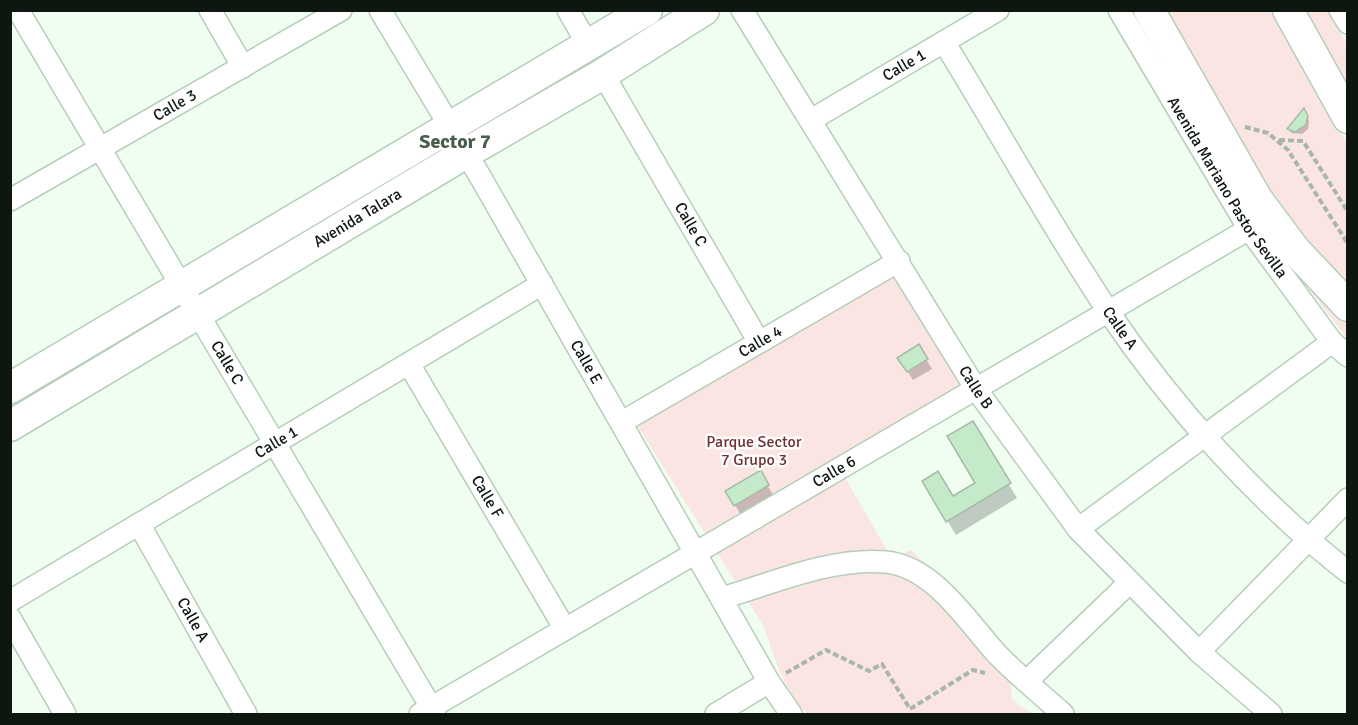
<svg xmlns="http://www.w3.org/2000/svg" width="1358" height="725" font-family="Signika,sans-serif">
  <rect width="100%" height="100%" fill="#effef1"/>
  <g fill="#fae5e3">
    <path d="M1163 11H1272L1347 143V290L1284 212Z"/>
    <path d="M1299 11H1328L1347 44V96Z"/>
    <path d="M1262 229 1347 320V338Z"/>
    <path d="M892 275 964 388 837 464 891 557 912 550 1008 655 1012 699 1032 714H808C785 693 774 657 764 627L635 422Z"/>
  </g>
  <g fill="#0003">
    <path d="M1304 111 1309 121 1308 129 1302 134 1291 133 1289 129Z"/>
    <path d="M918 346 932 369 913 380 905 367Z"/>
    <path d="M972 423 1017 498 956 535 924 482 953 498 977 484Z"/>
    <path d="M760 472 773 495 741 515 727 492Z"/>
  </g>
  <g fill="#c4eaca" stroke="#a4bca7" stroke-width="1.5">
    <path d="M1304 108 1308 116 1306 125 1295 132 1287 129Z"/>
    <path d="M919 344 928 359 907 372 897 358Z"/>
    <path d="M973 421 1011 483 946 522 922 481 938 471 953 496 975 483 947 436Z"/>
    <path d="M761 470 769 485 734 506 725 491Z"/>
  </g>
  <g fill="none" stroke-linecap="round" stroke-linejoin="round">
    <g stroke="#b6ceb9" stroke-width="24">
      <g id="street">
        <path id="s1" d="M18 10 435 714"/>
        <path d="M210 10 243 67"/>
        <path id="s2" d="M380 10 481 178 769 682 791 714"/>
        <path d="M568 10 588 45"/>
        <path id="s3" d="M742 10 976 389 1078 529 1199 652 1271 714"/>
        <path id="s4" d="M1119 10 1249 229 1332 342 1348 356"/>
        <path d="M1340 10 1348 23"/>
        <path id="s5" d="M944 42C999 131 1050 224 1108 311 1172 406 1257 501 1348 572"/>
        <path id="s6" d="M603 74 759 342"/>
        <path id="s7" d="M811 120 998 10"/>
        <path id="s8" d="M10 200 341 10"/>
        <path id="s9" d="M409 364 565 629"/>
        <path id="s10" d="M622 422 899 261"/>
        <path id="s11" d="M139 524 246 714"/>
        <path d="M1078 529 1332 342"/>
        <path d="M722 598C774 583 832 557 886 562 934 567 967 621 996 653 1017 675 1041 694 1063 714"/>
        <path id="s12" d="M10 601 542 284"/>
        <path d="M10 618 65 714"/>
        <path d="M1199 652 1348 499"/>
        <path d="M1027 681 1129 583"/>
        <path id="s13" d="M420 714 1249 229"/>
        <path d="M716 714 769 682"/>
      </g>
    </g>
    <g stroke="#b6ceb9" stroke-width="33">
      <g id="secondary">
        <path d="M1149 10 1257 199 1295 250 1348 306"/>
        <path d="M1288 10 1348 118"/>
        <path d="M10 388 647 10"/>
        <path id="s14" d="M10 426 466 153 603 74 704 10"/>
      </g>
    </g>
    <g stroke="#a9b6ab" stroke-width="4" stroke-dasharray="6 3" stroke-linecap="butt">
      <path d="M1245 127 1268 133 1288 150 1348 244"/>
      <path d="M1279 140 1303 141 1348 212"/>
      <path d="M786 673 826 650 869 671 882 664 910 709 973 670 985 673"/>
    </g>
    <use href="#street" stroke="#fff" stroke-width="21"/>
    <use href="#secondary" stroke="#fff" stroke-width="30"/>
  </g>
  <g text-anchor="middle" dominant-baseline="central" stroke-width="5" stroke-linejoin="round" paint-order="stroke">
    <g font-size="16" fill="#0d160f" stroke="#fff">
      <text stroke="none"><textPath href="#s7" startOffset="108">Calle 1</textPath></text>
      <text stroke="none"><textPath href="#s8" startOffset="190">Calle 3</textPath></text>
      <text stroke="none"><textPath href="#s4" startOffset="208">Avenida Mariano Pastor Sevilla</textPath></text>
      <text stroke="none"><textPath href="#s14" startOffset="405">Avenida Talara</textPath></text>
      <text stroke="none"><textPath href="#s6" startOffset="174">Calle C</textPath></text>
      <text stroke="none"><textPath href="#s5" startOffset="336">Calle A</textPath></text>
      <text stroke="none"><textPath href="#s10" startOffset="160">Calle 4</textPath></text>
      <text stroke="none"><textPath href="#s1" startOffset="410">Calle C</textPath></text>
      <text stroke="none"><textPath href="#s2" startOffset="408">Calle E</textPath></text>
      <text stroke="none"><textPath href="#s3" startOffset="444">Calle B</textPath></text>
      <text stroke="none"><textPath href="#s12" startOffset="310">Calle 1</textPath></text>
      <text stroke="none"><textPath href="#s13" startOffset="480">Calle 6</textPath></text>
      <text stroke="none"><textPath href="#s9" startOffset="154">Calle F</textPath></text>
      <text stroke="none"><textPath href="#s11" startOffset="110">Calle A</textPath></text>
    </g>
    <g font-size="16" fill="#6f3031" stroke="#fff">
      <text x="754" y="442">Parque Sector<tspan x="754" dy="18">7 Grupo 3</tspan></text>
    </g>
    <g font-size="20" font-weight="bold" fill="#485e4c" stroke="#fff">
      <text x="455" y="141">Sector 7</text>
    </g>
  </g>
  <rect width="1358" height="725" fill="none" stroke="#0d160f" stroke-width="24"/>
</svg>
